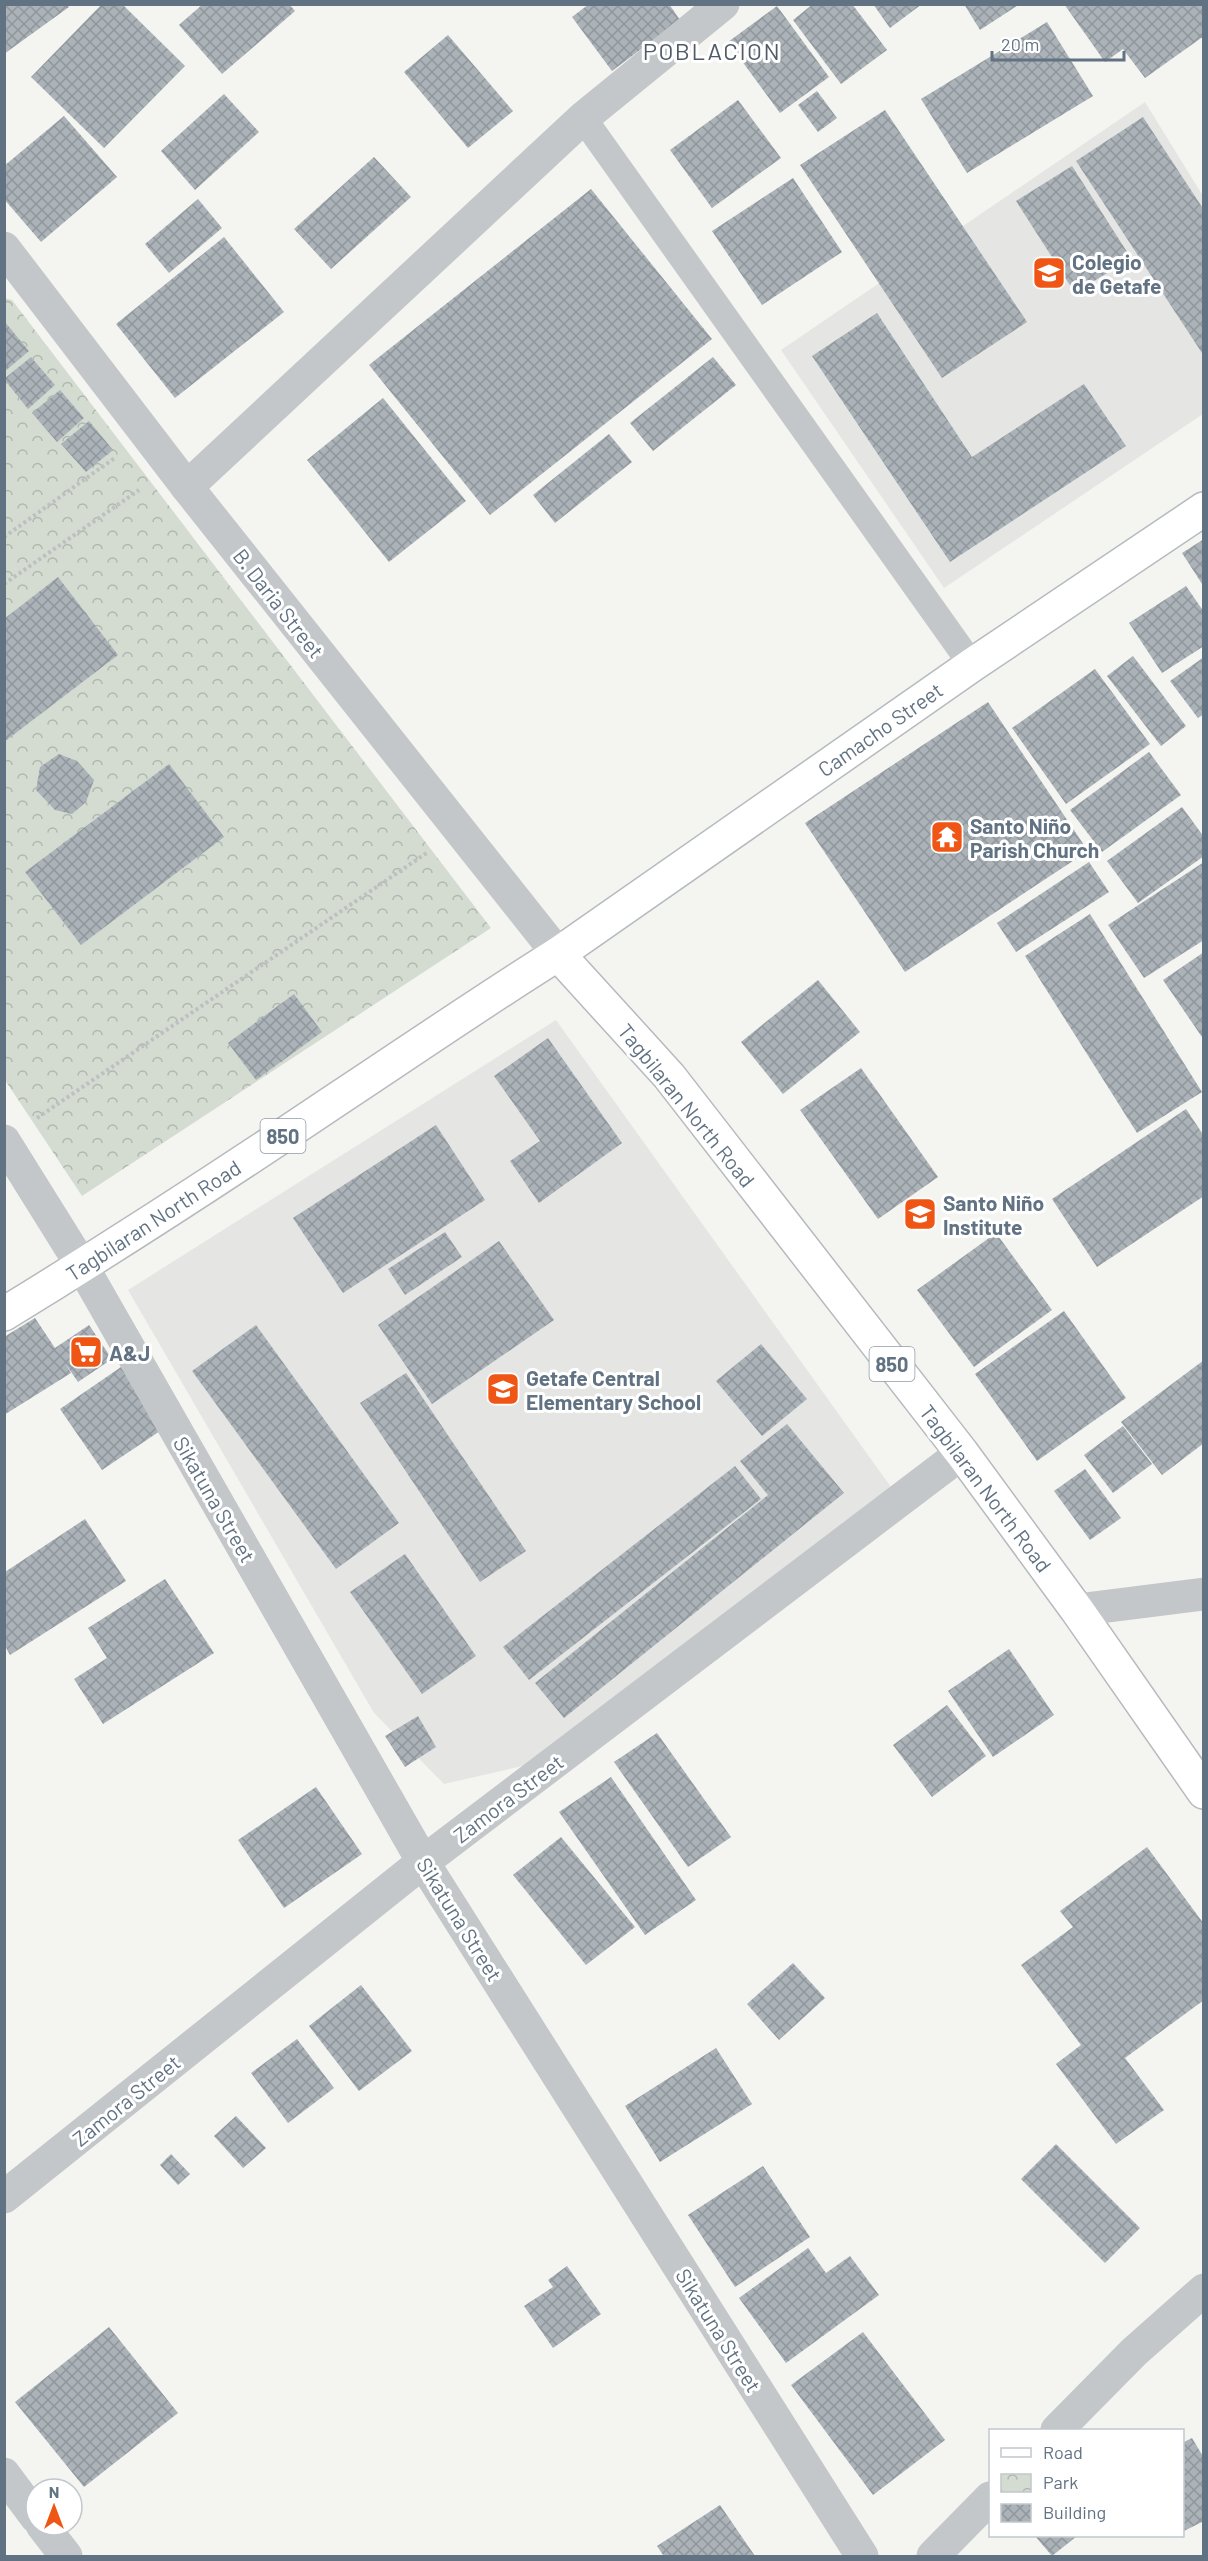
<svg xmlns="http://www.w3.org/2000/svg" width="1208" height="2561" font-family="Barlow,sans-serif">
  <defs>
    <pattern id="park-crowns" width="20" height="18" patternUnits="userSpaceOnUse" patternTransform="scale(1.5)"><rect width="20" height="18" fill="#d4dcd1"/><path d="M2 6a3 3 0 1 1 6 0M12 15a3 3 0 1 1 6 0" fill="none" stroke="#afb7af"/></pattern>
    <pattern id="building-cross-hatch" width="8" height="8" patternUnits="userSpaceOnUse" patternTransform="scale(1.5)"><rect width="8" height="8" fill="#abb3b9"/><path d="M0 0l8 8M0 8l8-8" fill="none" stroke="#8f969c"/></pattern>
  </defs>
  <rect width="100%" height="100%" fill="#f4f5f0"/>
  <g fill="#e5e6e3">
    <path d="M1145 102 1203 196V414L944 588 781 350Z"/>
    <path d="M556 1020 891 1487 527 1765 444 1784 374 1713 128 1290Z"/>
  </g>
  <path fill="url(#park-crowns)" d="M4 298 12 300 491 928 82 1196 5 1080Z"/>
  <g fill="url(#building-cross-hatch)">
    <path d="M4 4H67L69 7 4 54Z"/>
    <path d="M102 4H122L185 66 104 148 31 77Z"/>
    <path d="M203 4H289L295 11 222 74 179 25Z"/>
    <path d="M589 4H669L680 20 612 71 572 17Z"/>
    <path d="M813 4H852L887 50 841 84 793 20Z"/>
    <path d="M873 4H922L890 28Z"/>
    <path d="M964 4H1020L980 30Z"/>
    <path d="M1064 4H1204V36L1145 78 1123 49 1105 62Z"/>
    <path d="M777 6 829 77 780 113 728 42Z"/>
    <path d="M1047 22 1093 96 967 173 921 99Z"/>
    <path d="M448 35 513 111 468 148 404 72Z"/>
    <path d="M817 91 837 118 818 132 798 105Z"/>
    <path d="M224 94 259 132 195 190 161 151Z"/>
    <path d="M738 100 781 158 712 208 670 150Z"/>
    <path d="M885 110 1027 322 942 378 800 165Z"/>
    <path d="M64 116 117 177 41 242 4 199V166Z"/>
    <path d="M1143 117 1204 210V356L1076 161Z"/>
    <path d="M374 157 411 197 331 269 294 229Z"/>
    <path d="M1072 166 1131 258 1075 293 1016 201Z"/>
    <path d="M793 178 842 252 762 305 712 231Z"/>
    <path d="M591 189 712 339 490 515 369 365Z"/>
    <path d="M198 199 222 228 169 273 145 244Z"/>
    <path d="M224 237 284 312 175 398 116 324Z"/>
    <path d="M877 313 972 457 1084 384 1126 446 950 562 812 356Z"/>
    <path d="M4 321 29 351 4 372Z"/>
    <path d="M31 357 55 385 28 409 4 379Z"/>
    <path d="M713 357 736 385 653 451 630 423Z"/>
    <path d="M60 390 84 418 57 442 32 413Z"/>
    <path d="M383 398 466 501 389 562 307 460Z"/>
    <path d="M89 421 113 450 86 472 61 444Z"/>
    <path d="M609 434 632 462 555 523 533 495Z"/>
    <path d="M1204 539V587L1182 553Z"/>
    <path d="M58 577 118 655 4 742V619Z"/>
    <path d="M1186 586 1204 612V646L1162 673 1129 623Z"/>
    <path d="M1133 656 1186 726 1161 746 1107 676Z"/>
    <path d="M1204 657V714L1198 718 1170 681Z"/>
    <path d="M1095 669 1150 744 1066 804 1012 728Z"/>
    <path d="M988 702 1088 851 905 972 805 823Z"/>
    <path d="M1149 752 1181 795 1102 852 1070 810Z"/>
    <path d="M59 754 77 761 94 780 86 802 72 814 55 810 36 790 40 767Z"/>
    <path d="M169 764 224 837 81 945 25 872Z"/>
    <path d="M1182 807 1204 837V856L1138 903 1107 861Z"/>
    <path d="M1089 862 1109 892 1016 952 997 923Z"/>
    <path d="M1204 862V940L1144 978 1108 925Z"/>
    <path d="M1090 914 1202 1092 1137 1133 1025 956Z"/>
    <path d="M1204 952V1040L1163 980Z"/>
    <path d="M818 980 860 1032 783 1094 741 1042Z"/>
    <path d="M294 994 322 1032 256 1080 228 1043Z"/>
    <path d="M548 1038 622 1143 539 1203 510 1161 540 1141 494 1076Z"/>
    <path d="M861 1068 938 1177 878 1219 800 1110Z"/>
    <path d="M1186 1109 1204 1136V1196L1097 1267 1052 1199Z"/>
    <path d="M436 1125 485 1200 343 1293 293 1218Z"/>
    <path d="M445 1232 462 1257 405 1295 388 1269Z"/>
    <path d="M996 1233 1052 1310 974 1367 917 1290Z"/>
    <path d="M499 1241 554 1320 432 1404 378 1325Z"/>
    <path d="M1064 1311 1126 1398 1037 1461 975 1374Z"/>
    <path d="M35 1318 55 1348 89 1325 112 1359 78 1382 65 1363 71 1373 4 1415V1337Z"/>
    <path d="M256 1325 399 1523 336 1569 192 1371Z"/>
    <path d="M761 1344 807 1399 762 1436 716 1381Z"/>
    <path d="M1204 1360V1443L1162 1475 1121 1422Z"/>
    <path d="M121 1367 163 1429 102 1470 60 1409Z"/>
    <path d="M406 1373 526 1551 480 1582 360 1403Z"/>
    <path d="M787 1424 844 1493 564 1718 535 1683 768 1495 740 1461Z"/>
    <path d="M1123 1426 1152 1464 1113 1493 1084 1455Z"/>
    <path d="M735 1466 761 1499 529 1680 503 1647Z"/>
    <path d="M1085 1469 1121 1518 1090 1540 1054 1491Z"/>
    <path d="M85 1519 126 1581 10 1655 5 1646V1572Z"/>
    <path d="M405 1554 476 1656 422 1694 350 1592Z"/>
    <path d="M165 1579 214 1653 103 1724 74 1679 107 1658 88 1628Z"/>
    <path d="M1009 1649 1054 1715 993 1757 948 1691Z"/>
    <path d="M947 1705 986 1756 932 1797 893 1745Z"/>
    <path d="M418 1716 436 1747 405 1767 385 1736Z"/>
    <path d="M657 1733 731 1837 688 1867 614 1762Z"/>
    <path d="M611 1777 696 1900 645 1935 559 1812Z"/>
    <path d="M316 1787 362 1854 284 1908 238 1840Z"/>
    <path d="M561 1837 635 1927 586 1965 513 1875Z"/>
    <path d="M1147 1847 1204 1924V2000L1125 2058 1164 2110 1116 2144 1056 2064 1081 2045 1021 1965 1073 1927 1060 1911Z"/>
    <path d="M793 1963 825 1998 779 2040 747 2004Z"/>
    <path d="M361 1985 412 2051 359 2091 309 2026Z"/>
    <path d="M297 2039 334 2088 288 2123 251 2073Z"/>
    <path d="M716 2048 752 2104 660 2162 625 2106Z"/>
    <path d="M236 2116 266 2148 243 2168 214 2136Z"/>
    <path d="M1056 2144 1140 2228 1105 2263 1021 2179Z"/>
    <path d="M171 2154 190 2174 178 2185 160 2165Z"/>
    <path d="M763 2166 810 2237 735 2287 688 2215Z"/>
    <path d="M808 2248 826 2273 850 2256 879 2295 786 2363 739 2298Z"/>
    <path d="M567 2266 601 2314 553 2348 524 2306 553 2287 548 2280Z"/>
    <path d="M109 2327 178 2413 84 2487 15 2402Z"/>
    <path d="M863 2332 945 2440 873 2495 791 2385Z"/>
    <path d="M1192 2438 1204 2458V2521L1182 2532V2443Z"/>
    <path d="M720 2505 755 2556H660L663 2555 657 2546Z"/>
    <path d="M1035 2536H1077L1052 2556Z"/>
  </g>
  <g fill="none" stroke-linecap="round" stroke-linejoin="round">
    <g stroke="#b5babf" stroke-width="36">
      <path id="secondary" d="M558 954 972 665 1204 509"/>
    </g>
    <g stroke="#b6babe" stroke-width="36">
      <path id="primary" d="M4 1314C115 1246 223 1176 330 1104 406 1054 481 1002 558 954L669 1076 962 1453 1077 1610 1204 1792"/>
    </g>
    <g stroke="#bdbfc1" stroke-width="4" stroke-dasharray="3 3" stroke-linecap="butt">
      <path d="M4 537 116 457"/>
      <path d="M4 584 139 490"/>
      <path d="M37 1118 428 852"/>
    </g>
    <path stroke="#c3c7ca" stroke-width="27" d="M583 118 972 665"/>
    <g stroke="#c3c7ca" stroke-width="33">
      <path d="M4 248 187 487 558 954"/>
      <path d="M187 487 583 118 723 4"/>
      <path d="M4 1141 82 1266 423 1862 862 2556"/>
      <path d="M1077 1610 1204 1594"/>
      <path d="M4 2197 423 1862 962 1453"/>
      <path d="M1057 2430 1134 2352 1204 2290"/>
      <path d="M4 2474 36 2517"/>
      <path d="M42 2525 66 2556"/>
      <path d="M933 2556 990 2498"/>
    </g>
    <use href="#secondary" stroke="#fff" stroke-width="33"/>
    <use href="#primary" stroke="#fff" stroke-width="33"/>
  </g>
  <defs>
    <g id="university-square" transform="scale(1.725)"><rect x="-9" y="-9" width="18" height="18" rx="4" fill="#ef5616" stroke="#fff"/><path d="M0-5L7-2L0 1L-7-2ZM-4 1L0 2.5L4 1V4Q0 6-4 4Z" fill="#fff"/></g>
    <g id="temple-square" transform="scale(1.725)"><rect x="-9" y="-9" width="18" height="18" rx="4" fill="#ef5616" stroke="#fff"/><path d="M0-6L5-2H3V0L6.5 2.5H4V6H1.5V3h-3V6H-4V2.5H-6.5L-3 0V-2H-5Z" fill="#fff"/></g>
    <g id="school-square" transform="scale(1.725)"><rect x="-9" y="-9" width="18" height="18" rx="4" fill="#ef5616" stroke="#fff"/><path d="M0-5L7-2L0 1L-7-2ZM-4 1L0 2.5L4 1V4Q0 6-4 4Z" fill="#fff"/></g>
    <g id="supermarket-square" transform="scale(1.725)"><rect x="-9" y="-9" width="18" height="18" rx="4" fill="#ef5616" stroke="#fff"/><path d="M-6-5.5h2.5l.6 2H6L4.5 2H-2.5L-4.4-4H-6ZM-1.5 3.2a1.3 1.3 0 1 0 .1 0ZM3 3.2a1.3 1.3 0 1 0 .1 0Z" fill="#fff"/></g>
  </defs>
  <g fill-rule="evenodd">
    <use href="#university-square" x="1049" y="273"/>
    <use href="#temple-square" x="947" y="837"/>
    <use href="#school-square" x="920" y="1214"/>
    <use href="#supermarket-square" x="86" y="1352"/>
    <use href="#school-square" x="503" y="1389"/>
  </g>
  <g text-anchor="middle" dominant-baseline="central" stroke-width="6" stroke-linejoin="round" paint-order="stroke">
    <g fill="#fff" stroke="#909ca8" stroke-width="1.5">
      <rect x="260.5" y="1119" width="45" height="34" rx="4.5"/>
      <rect x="869.5" y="1347" width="45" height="34" rx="4.5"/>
    </g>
    <g font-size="20" font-weight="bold" fill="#617283">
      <text x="283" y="1136">850</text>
      <text x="892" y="1364">850</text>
    </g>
    <g font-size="21" font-weight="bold" fill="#617283" stroke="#fff" text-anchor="start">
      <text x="1072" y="261">Colegio<tspan x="1072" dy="24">de Getafe</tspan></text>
      <text x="970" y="825">Santo Niño<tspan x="970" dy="24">Parish Church</tspan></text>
      <text x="943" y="1202">Santo Niño<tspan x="943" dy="24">Institute</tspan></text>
      <text x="109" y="1352">A&amp;J</text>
      <text x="526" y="1377">Getafe Central<tspan x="526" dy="24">Elementary School</tspan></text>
    </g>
    <g font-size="21" fill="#617283" stroke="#fff">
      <text transform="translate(279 603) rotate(52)">B. Daria Street</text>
      <text transform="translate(880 729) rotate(-35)">Camacho Street</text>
      <text transform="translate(687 1105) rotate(51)">Tagbilaran North Road</text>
      <text transform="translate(153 1220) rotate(-33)">Tagbilaran North Road</text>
      <text transform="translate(986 1488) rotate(53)">Tagbilaran North Road</text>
      <text transform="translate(215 1499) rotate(60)">Sikatuna Street</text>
      <text transform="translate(508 1798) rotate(-37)">Zamora Street</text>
      <text transform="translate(460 1919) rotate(58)">Sikatuna Street</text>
      <text transform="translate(126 2100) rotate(-39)">Zamora Street</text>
      <text transform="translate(719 2330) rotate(58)">Sikatuna Street</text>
    </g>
    <g font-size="24" letter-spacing="1.5" fill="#505b68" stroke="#fff">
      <text x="712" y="50">POBLACION</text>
    </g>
  </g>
  <rect width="1208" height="2561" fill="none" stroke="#617283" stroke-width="12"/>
  <rect x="989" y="2429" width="195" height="108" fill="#ffffff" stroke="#c0c7cd" stroke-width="1.5"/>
  <rect x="1001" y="2448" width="30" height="9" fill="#ffffff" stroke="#c0c7cd" stroke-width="1.5"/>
  <text x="1043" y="2459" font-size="18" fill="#617283">Road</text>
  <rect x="1001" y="2474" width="30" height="18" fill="url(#park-crowns)" stroke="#c0c7cd" stroke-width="1.5"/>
  <text x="1043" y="2489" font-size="18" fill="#617283">Park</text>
  <rect x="1001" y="2504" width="30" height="18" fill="url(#building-cross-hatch)" stroke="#c0c7cd" stroke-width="1.5"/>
  <text x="1043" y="2519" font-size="18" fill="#617283">Building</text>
  <g transform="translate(54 2507)"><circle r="28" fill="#ffffff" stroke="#c0c7cd" stroke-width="1.5"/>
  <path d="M0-4.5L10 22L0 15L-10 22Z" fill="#ef5616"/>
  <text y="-9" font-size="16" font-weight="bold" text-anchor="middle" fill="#617283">N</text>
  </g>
  <path d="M992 51v9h132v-9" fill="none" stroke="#617283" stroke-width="3"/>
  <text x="1001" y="51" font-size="18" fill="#617283" stroke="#ffffff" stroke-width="4.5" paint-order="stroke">20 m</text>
</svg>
